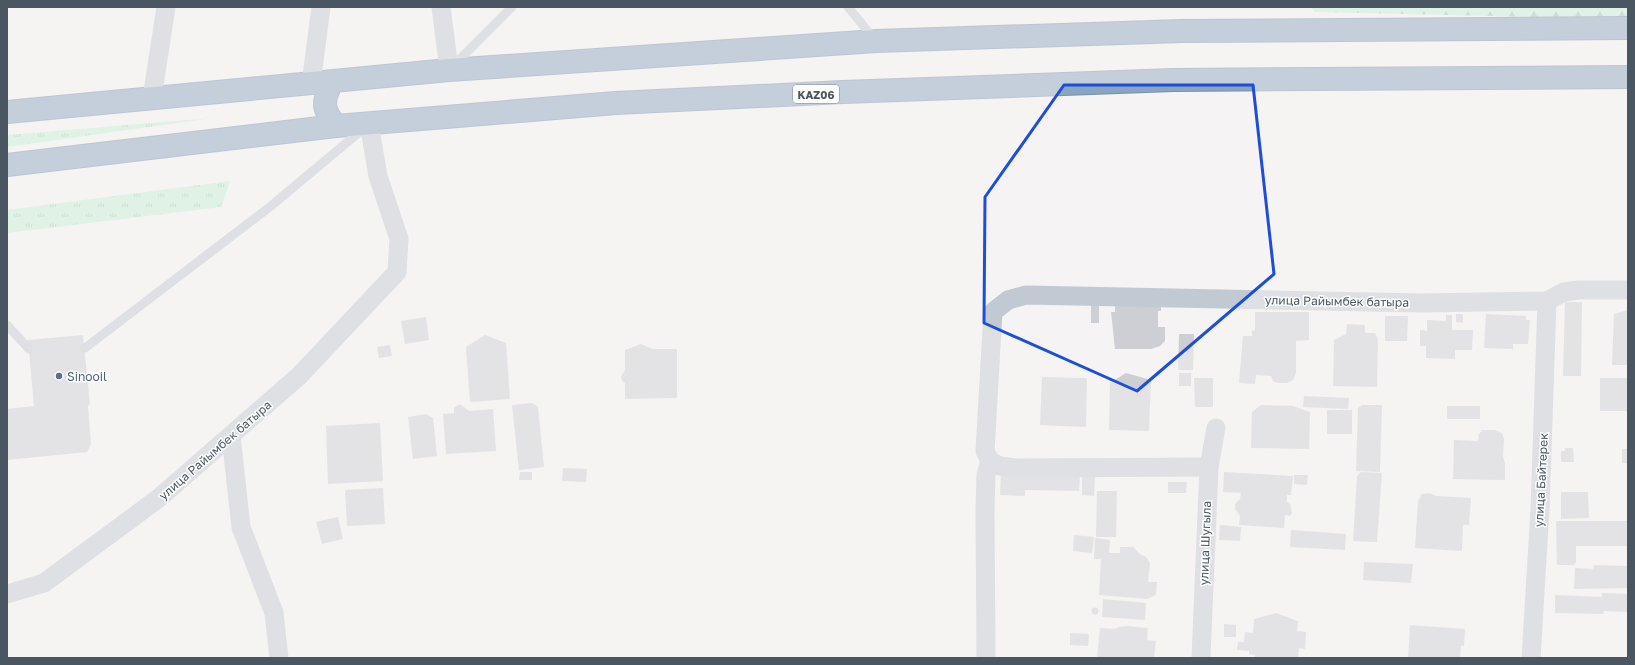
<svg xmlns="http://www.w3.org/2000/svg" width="1635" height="665" font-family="'Golos Text',sans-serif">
  <defs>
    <pattern id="grass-tufts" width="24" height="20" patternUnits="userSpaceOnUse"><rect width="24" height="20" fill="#c3f1d5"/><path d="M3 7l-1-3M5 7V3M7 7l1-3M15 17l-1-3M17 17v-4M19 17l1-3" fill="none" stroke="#a0c6b0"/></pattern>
    <pattern id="forest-firs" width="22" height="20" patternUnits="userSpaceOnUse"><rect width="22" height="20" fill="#c3f1d5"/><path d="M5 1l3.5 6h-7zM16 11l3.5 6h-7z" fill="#a0c6b0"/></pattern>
  </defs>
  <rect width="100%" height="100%" fill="#f5f3f3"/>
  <g fill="url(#grass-tufts)">
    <path d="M212 118 7 147V135Z"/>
    <path d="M230 181 221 207 7 233V210Z"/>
  </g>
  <path fill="url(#forest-firs)" d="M1310 7H1628V19L1315 12Z"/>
  <g fill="#cdcfd5">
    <path d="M1161 301V311H1158V327H1165V341L1160 346 1151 349H1115L1111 312H1115V302Z"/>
    <path d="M1565 302H1582L1581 376H1563Z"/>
    <rect x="1091" y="303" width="8" height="20"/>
    <path d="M1628 310V365H1612L1614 314Z"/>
    <path d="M1255 312H1309V340L1296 341V373L1293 380 1287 383H1278L1273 381 1271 376 1256 375 1255 384 1239 383 1243 336H1252V331L1255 330Z"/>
    <path d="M1456 314H1463V323L1456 322Z"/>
    <path d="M1486 314 1526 316V320H1530L1528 344H1513V349L1484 348Z"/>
    <path d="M1446 315H1452V330H1473L1472 350H1455V359L1426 358V346H1420V330L1427 331V320L1446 321Z"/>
    <path d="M1385 316H1408L1407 341H1385Z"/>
    <path d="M426 317 429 340 405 344 401 321Z"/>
    <path d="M1347 324 1365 325V333H1375L1378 339 1377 387 1333 386 1334 340 1346 334Z"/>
    <path d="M1179 334H1194L1193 370H1178Z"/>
    <path d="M83 335 90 404 88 406 91 444 87 452 7 460V409L34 406 28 340Z"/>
    <path d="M485 335 506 343 510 399 470 402 466 347Z"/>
    <path d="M641 344 653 349H677V398L625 399V383L622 381 621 377 625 370V350Z"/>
    <path d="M390 345 392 356 379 358 377 347Z"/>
    <path d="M1126 373 1151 380 1149 431 1109 430 1110 383Z"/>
    <rect x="1179" y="373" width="12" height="13"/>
    <path d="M1042 377 1087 378 1086 427 1040 425Z"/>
    <path d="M1194 378H1213V407H1195Z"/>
    <rect x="1600" y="378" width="28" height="33"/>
    <path d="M1304 396 1349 398 1348 409 1303 407Z"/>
    <path d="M532 403 538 407 544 467 519 470 512 405Z"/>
    <path d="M460 404 469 411 493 409 496 451 446 454 443 414 454 413V408Z"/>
    <path d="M1261 405 1293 406 1310 412 1309 449 1251 448 1252 412Z"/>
    <path d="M1362 405H1382L1380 472 1356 471 1358 408Z"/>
    <rect x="1447" y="406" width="33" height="13"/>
    <rect x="1327" y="410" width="25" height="24"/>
    <path d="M426 414 433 418 437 456 413 459 408 417Z"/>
    <path d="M380 423 383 481 328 484 326 426Z"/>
    <path d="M1483 430H1495L1502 433 1504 439 1503 457 1505 463V480L1453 479 1454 440 1478 441 1479 434Z"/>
    <path d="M1565 448H1573L1574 462H1561V451H1565Z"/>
    <rect x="1622" y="449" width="6" height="14"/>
    <path d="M563 468 587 469 586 482 562 481Z"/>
    <path d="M520 472H532V480H519Z"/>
    <path d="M1001 472 1080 475 1079 491 1025 490V496L1000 495Z"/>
    <path d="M1224 472 1293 476 1291 495H1287V502L1290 504 1292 513 1290 516 1285 515 1284 528 1239 525 1240 516 1235 509V504L1240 499 1241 493 1223 492Z"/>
    <path d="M1361 472 1382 473 1377 542 1353 541 1357 476Z"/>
    <path d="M1294 475H1308L1307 485 1294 484Z"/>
    <path d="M1082 476H1095L1094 496 1082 495Z"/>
    <path d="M1168 482H1187L1186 493H1168Z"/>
    <path d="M383 488 385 524 347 526 345 490Z"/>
    <path d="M1097 491H1117L1116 537H1096Z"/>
    <path d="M1561 492H1588L1589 518 1561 519Z"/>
    <path d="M1429 493 1436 496 1471 498 1469 525H1463L1462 551 1415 548 1418 501 1422 494Z"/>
    <path d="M338 517 343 539 322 544 316 522Z"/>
    <path d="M1556 521H1628V546H1576V562L1574 565H1557Z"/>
    <path d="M1220 525 1241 527 1240 541 1219 540Z"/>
    <path d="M1291 530 1346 534 1345 550 1290 547Z"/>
    <path d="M1074 535 1094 537 1092 553 1073 551Z"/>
    <path d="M1095 538 1110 540 1109 553H1120V547H1133L1141 555 1146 557 1150 563 1148 582H1157L1156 595 1147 599 1099 595 1101 559H1094Z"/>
    <path d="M1364 562 1413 564 1411 583 1363 580Z"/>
    <path d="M1594 565 1628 566V588L1574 589 1575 568 1593 569Z"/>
    <path d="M1602 593 1628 594V612L1604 611 1603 614 1555 613V595L1602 597Z"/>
    <path d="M1103 599 1146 603 1145 620 1102 617Z"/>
    <circle cx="1095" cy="611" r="3.5"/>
    <path d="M1276 613 1298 621 1297 631 1306 632 1305 649 1299 648 1298 658H1255V655L1249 654V651L1237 650 1238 642H1244L1245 632 1253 633 1254 619Z"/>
    <path d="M1224 624 1236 625V637H1224Z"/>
    <path d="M1410 625 1465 629 1464 646H1461L1460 658H1408Z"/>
    <path d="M1126 626 1148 628 1147 640 1156 641 1154 658H1097L1100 628 1115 629 1118 627Z"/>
    <path d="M1070 633 1089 634 1088 646 1070 645Z"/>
  </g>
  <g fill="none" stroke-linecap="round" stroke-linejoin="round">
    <g stroke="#7690ad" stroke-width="24">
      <g id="highway">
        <path d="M332 82C322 102 322 109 336 126"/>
        <path d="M7 112 449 70 876 41 1182 31 1628 28"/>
        <path d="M7 165 336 126 616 103 843 92 1173 80 1628 77"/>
      </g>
    </g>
    <g stroke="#c1cad2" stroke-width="9">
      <path d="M848 7 875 40"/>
      <path d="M452 67 512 7"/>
      <path d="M7 325 29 349"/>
      <path d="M85 348 271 206 363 129"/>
    </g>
    <g stroke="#c1cad2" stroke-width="19">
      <path d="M441 7 449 70"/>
      <path d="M311 84 321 7"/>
      <path d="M152 98 166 7"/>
      <path d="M231 436 241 527 274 613 279 658"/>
      <path d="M1209 467 1016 468 1000 466 990 461 985 451 993 312 1008 300 1026 295 1422 303 1547 301 1564 292 1579 290H1628"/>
      <path d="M7 594 44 583 159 498 299 376 397 272 399 239 378 176 369 124"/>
      <path d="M986 658 985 510 986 475 990 461"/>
      <path d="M1201 658 1209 467 1216 428"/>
      <path d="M1531 658 1540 510 1547 301"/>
    </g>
    <use href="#highway" stroke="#8ba5c1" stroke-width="22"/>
  </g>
  <path d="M0 0H1635V665H0ZM1064 85H1253L1274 274 1137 391 984 323 985 197Z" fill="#f5f3f3" fill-opacity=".55" fill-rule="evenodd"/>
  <path fill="none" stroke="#1d4ed8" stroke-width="3" stroke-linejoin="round" d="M1064 85H1253L1274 274 1137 391 984 323 985 197Z"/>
  <circle fill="#5c6f8a" stroke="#fff" stroke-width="1.5" cx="59" cy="376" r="4"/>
  <g text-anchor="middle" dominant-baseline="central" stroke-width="3" stroke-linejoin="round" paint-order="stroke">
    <rect fill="#fff" stroke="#808990" stroke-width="1" x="793" y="85" width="46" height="18" rx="3"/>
    <g font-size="11" font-weight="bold" fill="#4a5661">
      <text x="816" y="94">KАZ06</text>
    </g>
    <g font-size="12" fill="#4a5661" stroke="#fff">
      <text transform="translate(1337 301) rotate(1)">улица Райымбек батыра</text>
      <text transform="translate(215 450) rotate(-41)">улица Райымбек батыра</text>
      <text transform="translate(1541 480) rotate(-87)">улица Байтерек</text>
      <text transform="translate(1205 543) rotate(-88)">улица Шугыла</text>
    </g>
    <g font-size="12" fill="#4e5e75" stroke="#fff" text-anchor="start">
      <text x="67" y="376">Sinooil</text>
    </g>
  </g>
  <rect width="1635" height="665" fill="none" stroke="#4a5661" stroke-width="16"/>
</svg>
